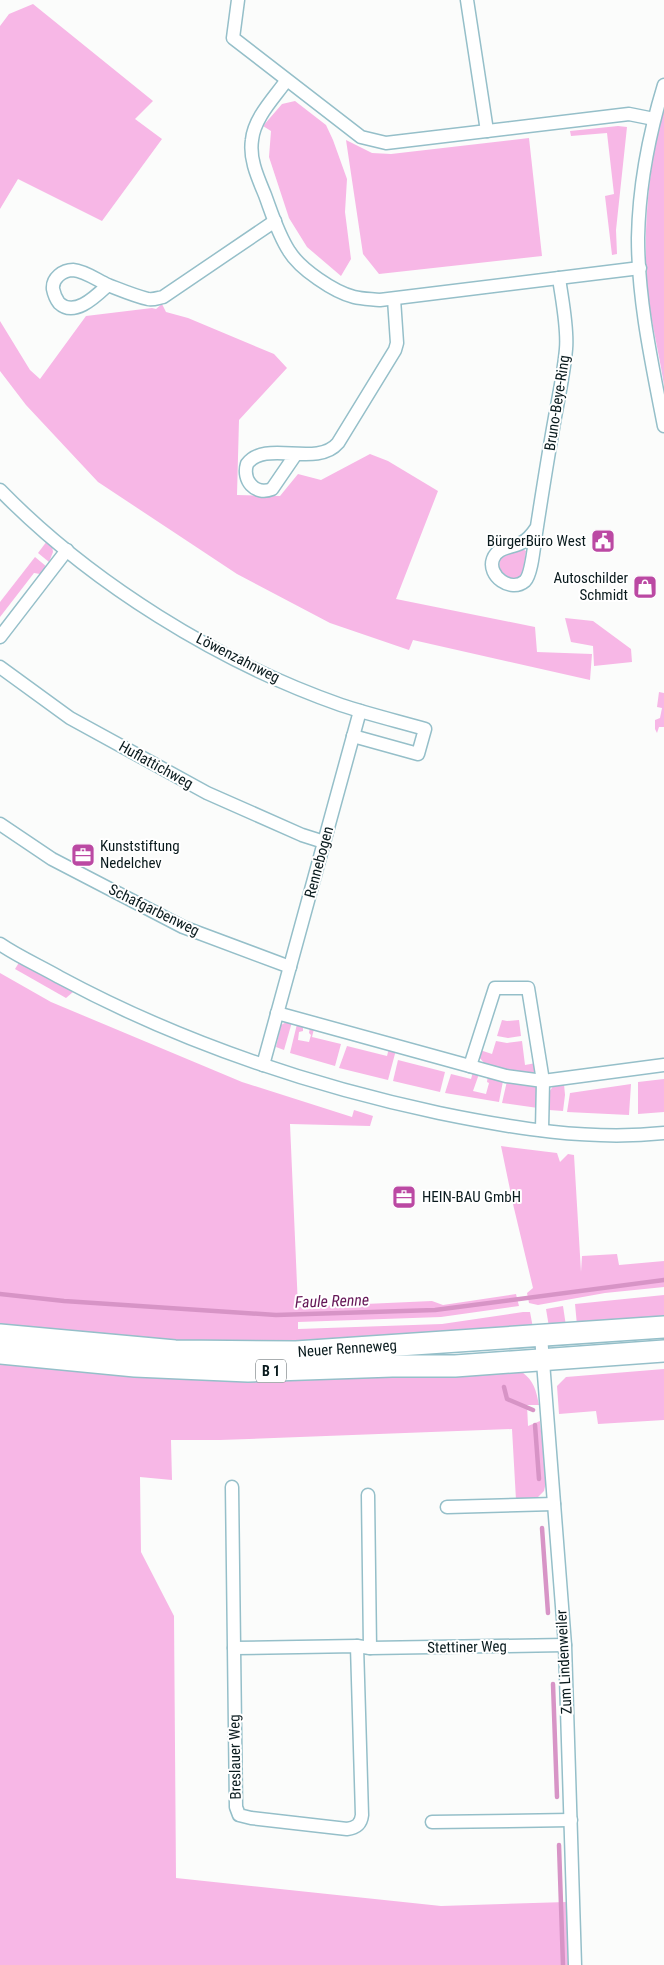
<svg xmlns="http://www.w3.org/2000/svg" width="664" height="1965" font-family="'Roboto Condensed',sans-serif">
  <rect width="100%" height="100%" fill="#fbfcfb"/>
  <g fill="#f7b7e6">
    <path d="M33 4 153 101 135 119 162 139 102 221 18 179 0 209V26L9 14Z"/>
    <path d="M295 101 326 125 333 140 347 179 345 212 351 259 341 276 307 247 289 218 269 157 271 131 263 126 282 104Z"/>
    <path d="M664 110V385C660 359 654 334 650 309 641 253 647 164 664 110Z"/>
    <path d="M618 126 627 127 616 230 617 254 612 255 605 196 614 194 607 133 571 136 570 131Z"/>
    <path d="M529 138 542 256 379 274 363 254 346 140 372 153 391 154Z"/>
    <path d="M162 304 166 312 188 318 274 354 287 368 239 420 237 495 280 496 298 474 321 480 370 454 388 461 438 491 396 599 535 627 537 652 592 654 590 680 413 640 409 650 330 623 237 574 98 482 26 405 0 371V321L30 370 40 379 86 316 152 308 156 309Z"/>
    <path d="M47 541 52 545 53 552 49 562 38 553Z"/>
    <path d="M521 548 526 551 523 572 518 578 508 579 499 569 500 558 506 553Z"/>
    <path d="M35 557 47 567 40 574 34 573 0 617V602Z"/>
    <path d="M565 618 593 621 631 649 632 662 594 666 593 646 571 642Z"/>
    <path d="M659 692 664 693V727H659L657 733 655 729V720L660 718 662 708 657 707Z"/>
    <path d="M20 961 73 992 66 998 15 969Z"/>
    <path d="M0 973 51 1002 242 1082 352 1117 354 1110 373 1116 370 1126 290 1124 298 1307 432 1301 443 1305 516 1294 519 1306 441 1317 298 1322V1329L442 1324 523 1312H530L533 1328 297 1346 170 1342 0 1327Z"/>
    <path d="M502 1020 507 1021 519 1020 521 1036 508 1038 497 1036Z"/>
    <path d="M288 1021 292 1022 284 1050 276 1047 281 1025Z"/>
    <path d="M297 1024 303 1025V1031L299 1032 298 1040 309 1042 311 1035 309 1033 310 1027 314 1029 312 1037 341 1044 335 1066 290 1053Z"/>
    <path d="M496 1041 507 1043 522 1041 525 1065 536 1063 537 1068 533 1076 485 1064 478 1056 480 1050 492 1054Z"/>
    <path d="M347 1046 387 1056 389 1048 396 1050 388 1080 339 1068Z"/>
    <path d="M398 1060 445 1072 440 1092 393 1081Z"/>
    <path d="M473 1072 479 1074 473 1091 486 1094 489 1083 487 1082 488 1075 503 1081 499 1102 445 1093 451 1074 471 1079Z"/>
    <path d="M664 1079V1112L638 1114V1082Z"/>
    <path d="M507 1081 539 1088 538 1108 502 1103Z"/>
    <path d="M564 1084 565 1095 563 1111 549 1110V1092L554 1085Z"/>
    <path d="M631 1084 629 1115 567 1112 570 1093Z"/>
    <path d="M501 1146 557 1153 560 1162 568 1154 574 1155 581 1272 582 1256 617 1254 619 1265 664 1261V1287L605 1293 538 1305 529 1303 527 1293 533 1288 513 1204Z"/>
    <path d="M664 1295V1319L577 1325 575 1304Z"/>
    <path d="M563 1306 566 1326 549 1327 546 1309Z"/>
    <path d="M0 1362 522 1372C534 1381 536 1390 539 1405H527L528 1426 540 1421 546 1482 544 1491 537 1498 516 1500 512 1429 220 1440H171L172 1480 140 1477 141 1552 174 1616 176 1878 441 1906 567 1902 568 1965H0Z"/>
    <path d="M664 1369V1420L598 1424 596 1411 559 1414 557 1386 566 1377Z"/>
  </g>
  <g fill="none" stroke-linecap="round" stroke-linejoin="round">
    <g stroke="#d794c6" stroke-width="4.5">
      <path d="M0 1294 64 1301 276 1315 435 1310 664 1280"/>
      <path d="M504 1387 507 1399 533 1410"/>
      <path d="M535 1425 539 1479"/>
      <path d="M542 1528 548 1613"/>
      <path d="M553 1684 557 1797"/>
      <path d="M559 1845 563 1965"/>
    </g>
    <g stroke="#95bfc9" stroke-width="15">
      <g id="street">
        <path d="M238 0 233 38 361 137 386 143 629 114 654 119"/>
        <path d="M467 0 487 131"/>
        <path d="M286 81C274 98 254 118 252 140 249 159 258 178 265 195 272 214 278 234 289 251 300 269 334 292 354 297 362 299 371 299 380 300L640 268"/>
        <path d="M664 85C649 134 639 186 638 238 638 301 652 364 664 426"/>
        <path d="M108 285C97 295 75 318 59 303 56 299 54 294 53 289 52 278 63 270 73 270 85 271 97 280 108 285 121 290 135 296 148 299 153 300 158 298 163 297L275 221"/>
        <path d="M296 454 272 489C255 496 242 480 247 464 265 439 317 468 338 443L395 350 397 343 394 299"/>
        <path d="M0 490C91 583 218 662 341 705 368 714 397 721 425 729L418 754 353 736"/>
        <path d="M537 527C533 533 528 540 521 543 511 548 497 547 493 559 487 576 511 593 525 581 532 574 534 544 536 533 542 494 548 456 555 417 559 395 564 372 566 349 568 328 562 300 559 278"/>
        <path d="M0 637 67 550"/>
        <path d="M0 667 70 718 207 793 302 835 324 842"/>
        <path d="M0 824 52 859 183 927 290 967"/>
        <path d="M0 944C19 957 40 966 59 977 178 1041 308 1085 439 1113 512 1128 589 1141 664 1133"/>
        <path d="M277 1013 506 1076 543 1081 664 1065"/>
        <path d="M263 1065 360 711"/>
        <path d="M470 1066 495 988H528L543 1081 542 1130"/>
        <path d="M541 1336 565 1645 575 1965"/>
        <path d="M232 1487 236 1807 239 1815 251 1818 347 1829C356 1828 361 1824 362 1815L357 1646"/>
        <path d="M368 1495 370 1648"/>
        <path d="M447 1507 554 1504"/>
        <path d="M234 1648 357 1646 370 1648 565 1645"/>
        <path d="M432 1822 571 1820"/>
      </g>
    </g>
    <g stroke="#95bfc9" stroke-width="24">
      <g id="primary">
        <path id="s1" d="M0 1335 175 1351 296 1352 664 1327"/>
        <path d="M0 1353 135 1366 248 1371 392 1366H455L664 1351"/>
      </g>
    </g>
    <use href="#street" stroke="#fff" stroke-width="12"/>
    <use href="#primary" stroke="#fff" stroke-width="21"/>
  </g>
  <defs>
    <g id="civic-square" transform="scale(1.25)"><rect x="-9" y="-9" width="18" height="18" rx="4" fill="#bb49a3" stroke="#fff"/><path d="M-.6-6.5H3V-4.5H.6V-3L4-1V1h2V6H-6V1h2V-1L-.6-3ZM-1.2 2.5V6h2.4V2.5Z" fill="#fff"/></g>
    <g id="shop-square" transform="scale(1.25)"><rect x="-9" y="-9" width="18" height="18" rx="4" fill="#bb49a3" stroke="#fff"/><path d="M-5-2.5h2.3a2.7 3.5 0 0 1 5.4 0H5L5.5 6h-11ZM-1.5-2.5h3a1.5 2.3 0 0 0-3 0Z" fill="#fff"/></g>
    <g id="office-square" transform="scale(1.25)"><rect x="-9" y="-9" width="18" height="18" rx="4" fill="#bb49a3" stroke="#fff"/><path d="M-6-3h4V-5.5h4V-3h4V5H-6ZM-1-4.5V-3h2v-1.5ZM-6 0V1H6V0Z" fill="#fff"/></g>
  </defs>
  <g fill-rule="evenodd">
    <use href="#civic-square" x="603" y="541"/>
    <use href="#shop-square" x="645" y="587"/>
    <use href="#office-square" x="83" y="855"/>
    <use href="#office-square" x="404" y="1197"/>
  </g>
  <g text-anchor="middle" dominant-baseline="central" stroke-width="4" stroke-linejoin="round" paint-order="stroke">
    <rect fill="#fff" stroke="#545f62" stroke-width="1" x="256" y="1359.5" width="30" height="23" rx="4"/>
    <g font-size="14" font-weight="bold" fill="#0a1b1e">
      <text x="271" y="1371">B 1</text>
    </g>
    <g font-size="15" fill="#0a1b1e" stroke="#fff">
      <text transform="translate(557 403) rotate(-81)">Bruno-Beye-Ring</text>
      <text transform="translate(238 658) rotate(27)">Löwenzahnweg</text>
      <text transform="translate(156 765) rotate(29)">Huflattichweg</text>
      <text transform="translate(319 862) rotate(-75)">Rennebogen</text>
      <text transform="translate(154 910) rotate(26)">Schafgarbenweg</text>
      <text stroke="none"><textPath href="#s1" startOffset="348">Neuer Renneweg</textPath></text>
      <text transform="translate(467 1647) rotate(-1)">Stettiner Weg</text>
      <text transform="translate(564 1662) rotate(-93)">Zum Lindenweiler</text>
      <text transform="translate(235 1757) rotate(-91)">Breslauer Weg</text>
    </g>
    <g font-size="15" fill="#0a1b1e" stroke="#fff" text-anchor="end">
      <text x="586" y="541">BürgerBüro West</text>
      <text x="628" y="578">Autoschilder<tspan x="628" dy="17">Schmidt</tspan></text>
      <text x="100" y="846" text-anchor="start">Kunststiftung<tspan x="100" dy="17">Nedelchev</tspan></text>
      <text x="422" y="1197" text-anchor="start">HEIN-BAU GmbH</text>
    </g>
    <g font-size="16" font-style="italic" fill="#651757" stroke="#fff">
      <text transform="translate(332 1301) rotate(-2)">Faule Renne</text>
    </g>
  </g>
</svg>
